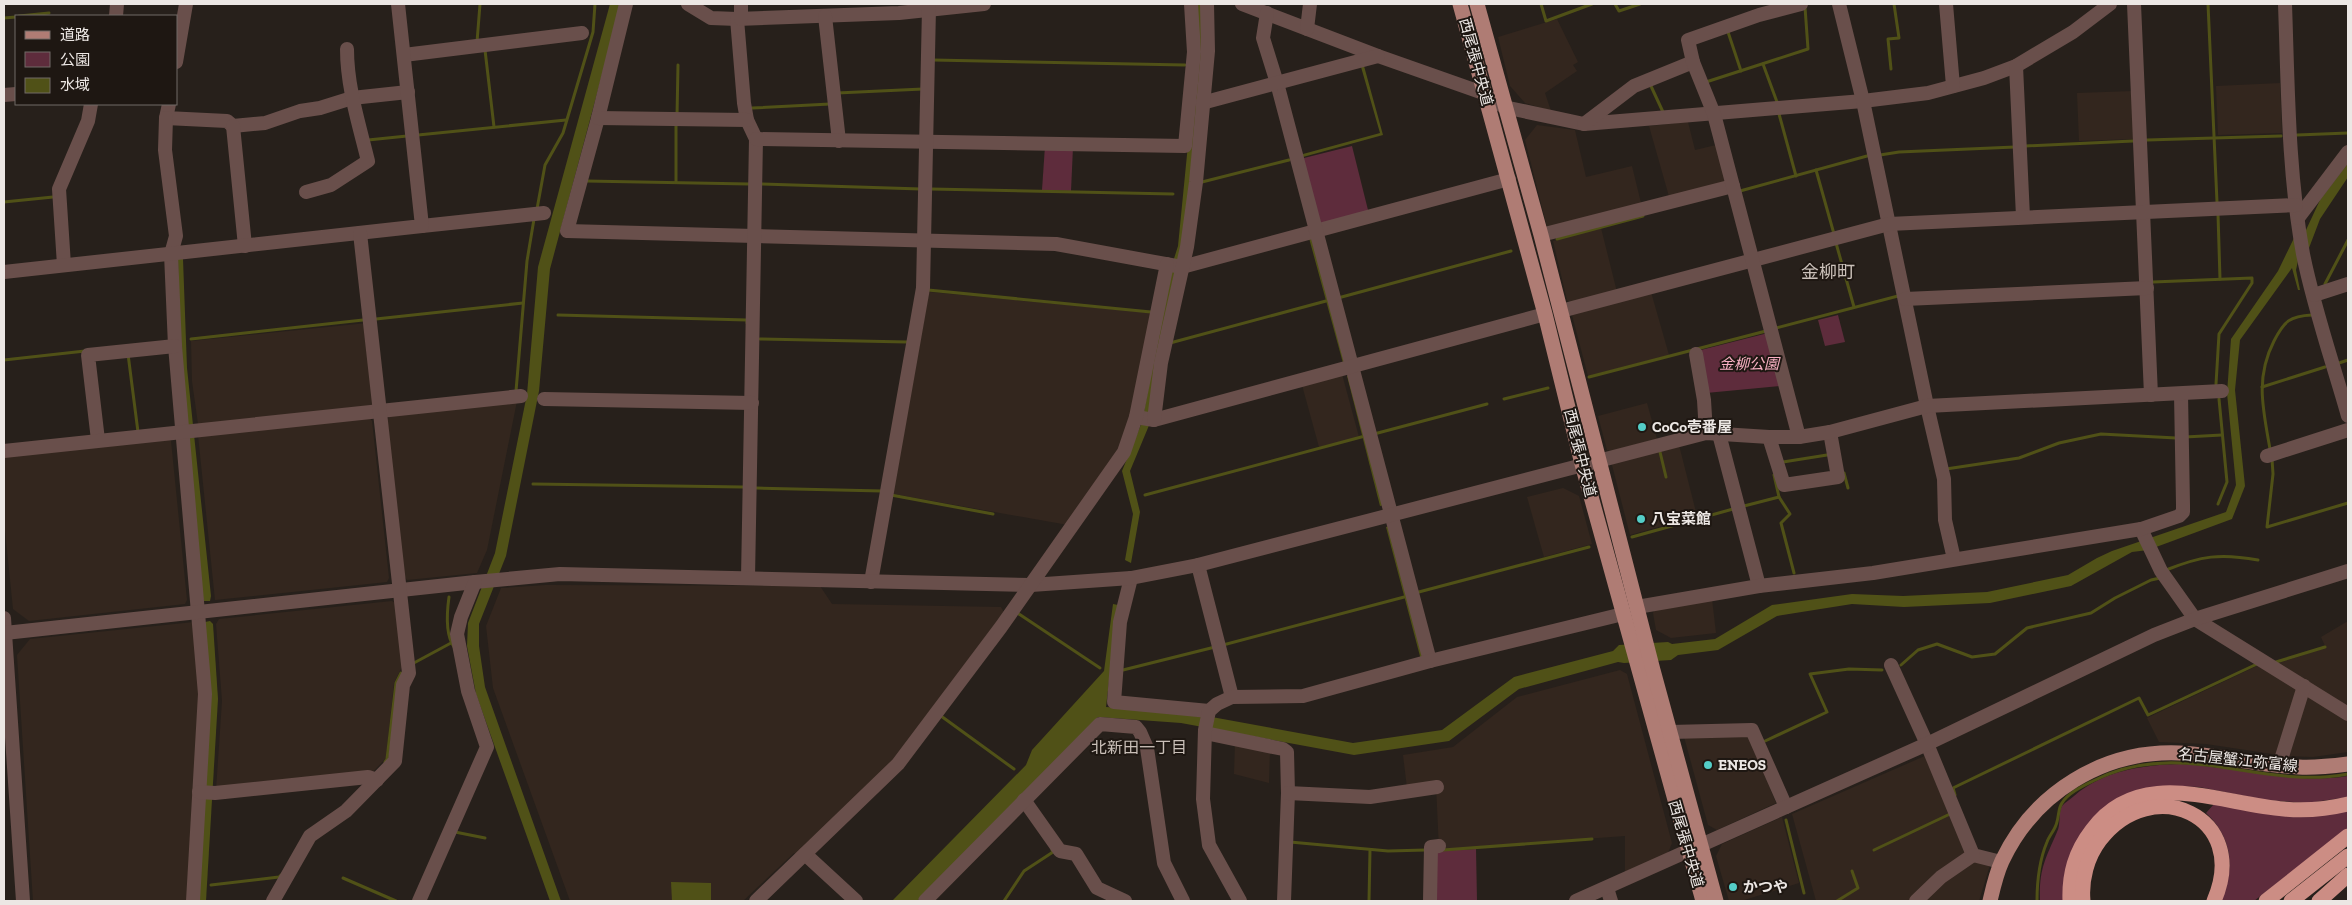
<svg xmlns="http://www.w3.org/2000/svg" width="2352" height="905" font-family="'Zilla Slab','Noto Sans JP',serif">
  <rect width="100%" height="100%" fill="#27201b"/>
  <g fill="#33261e">
    <path d="M1557 19 1578 62 1573 65 1577 71 1545 93 1551 111 1525 103 1510 86 1498 37Z"/>
    <path d="M2280 83 2282 133 2218 135 2216 86Z"/>
    <path d="M2133 91 2135 139 2079 141 2077 93Z"/>
    <path d="M1688 122 1695 150 1716 145 1726 181 1670 200 1649 126Z"/>
    <path d="M1537 125 1575 130 1586 177 1632 166 1642 207 1547 227 1525 140Z"/>
    <path d="M1601 228 1617 292 1573 304 1567 300 1553 241Z"/>
    <path d="M929 292 1153 313 1124 443 1068 525 893 494Z"/>
    <path d="M1651 292 1669 355 1588 376 1572 315Z"/>
    <path d="M367 323 373 407 198 424 192 381 191 341Z"/>
    <path d="M1342 374 1359 437 1319 447 1302 385Z"/>
    <path d="M517 401 487 550 477 573 407 580 404 576 386 421 391 414Z"/>
    <path d="M1647 403 1657 439 1611 451 1607 450 1598 416Z"/>
    <path d="M369 417 372 421 389 578 387 582 215 600 198 435Z"/>
    <path d="M167 437 171 441 187 600 185 604 29 621 13 609 4 521V453Z"/>
    <path d="M1679 445 1697 516 1630 535 1612 465 1613 462Z"/>
    <path d="M1563 488 1579 496 1592 544 1544 557 1527 497Z"/>
    <path d="M546 585 820 586 832 604 1001 607 1005 614 893 765 797 855 794 853 743 901H570L493 688 486 626 501 588Z"/>
    <path d="M1712 599 1716 633 1671 638 1656 630 1653 613 1655 609Z"/>
    <path d="M392 601 397 604 403 665 394 683 386 758 371 774 216 790 222 701 216 624 219 619Z"/>
    <path d="M2348 621V711L2275 664 2326 648 2321 637Z"/>
    <path d="M194 622 201 693 189 901H33L17 655 30 639Z"/>
    <path d="M2261 664 2300 688 2279 755 2206 744 2159 742 2147 718Z"/>
    <path d="M1620 670 1627 674 1672 843 1668 853 1625 873V836L1439 850 1436 785 1407 788 1403 755 1453 747 1517 697Z"/>
    <path d="M2306 692 2348 719V752L2313 757 2286 756Z"/>
    <path d="M1683 733 1748 735 1776 803 1717 830 1708 825Z"/>
    <path d="M1235 743 1270 749 1269 783 1234 774Z"/>
    <path d="M1927 755 1968 855 1990 865 1979 901H1816L1792 814Z"/>
    <path d="M1782 817 1799 883 1741 901H1729L1716 856 1722 844Z"/>
  </g>
  <g fill="#5e2c3c">
    <path d="M1045 146 1073 147 1071 191 1042 190Z"/>
    <path d="M1352 146 1369 214 1324 225 1318 223 1300 159Z"/>
    <path d="M1838 315 1845 342 1825 346 1818 320Z"/>
    <path d="M1768 333 1781 386 1706 393 1697 351Z"/>
    <path d="M2181 764C2238 767 2292 785 2348 776V797L2308 803 2265 800 2199 787 2170 786 2153 787 2113 802 2097 814 2087 826 2064 901H2040C2039 869 2045 860 2057 832 2061 825 2058 813 2062 806 2065 802 2071 799 2074 796 2104 770 2143 765 2181 764Z"/>
    <path d="M2214 804 2348 810V828L2254 901H2221C2235 869 2233 838 2206 813Z"/>
    <path d="M1476 849 1477 901H1435L1436 851Z"/>
  </g>
  <g fill="#505117">
    <path d="M610 4H621L550 269 539 391 506 556 479 624V646L485 687 561 901H550L476 694 467 646 468 623 495 553 527 394 538 267Z"/>
    <path d="M1195 4H1202L1204 53 1184 247 1150 423 1130 471 1140 512 1131 563 1125 560 1133 514 1122 471 1142 422 1171 268 1178 246 1197 53Z"/>
    <path d="M1364 66 1383 135 1303 157V154L1380 133 1361 67Z"/>
    <path d="M2348 163V177L2320 219 2309 248 2299 256 2296 270 2300 290H2298L2292 268 2240 340 2235 390 2245 486 2232 519 2148 550 2132 552 2071 586 1990 603 1904 607 1852 604 1777 616 1718 650 1678 655 1671 660 1624 663 1618 662 1519 689 1449 741 1354 755 1181 723 1098 717 917 901H892L1026 765 1032 750 1104 671 1113 604 1118 605 1106 707 1179 711 1353 743 1442 730 1514 677 1613 651 1619 645 1668 642 1672 644 1715 639 1772 605 1852 594 1903 596 1987 592 2068 575 2097 558 2112 551 2226 512 2236 485 2227 393 2231 339 2278 271 2294 238 2306 230 2320 200Z"/>
    <path d="M1313 237 1347 362 1343 363 1309 238Z"/>
    <path d="M178 259H183L187 368 211 596 210 601H204L202 597 180 368Z"/>
    <path d="M1351 375 1384 505 1380 506 1347 376Z"/>
    <path d="M1390 526 1425 658 1421 660 1386 527Z"/>
    <path d="M210 621 213 624 218 699 206 901H196L205 622Z"/>
    <path d="M671 882 711 883V901H672Z"/>
  </g>
  <g fill="none" stroke-linecap="round" stroke-linejoin="round">
    <g stroke="#505117" stroke-width="3">
      <path d="M1541 4 1546 21 1592 4"/>
      <path d="M1615 4 1619 11 1640 4"/>
      <path d="M2208 4 2217 202"/>
      <path d="M19 16 49 13"/>
      <path d="M4 18 16 17"/>
      <path d="M1728 32 1741 71"/>
      <path d="M477 42 480 4"/>
      <path d="M485 50 494 127"/>
      <path d="M933 60 1185 65"/>
      <path d="M1763 64 1777 102"/>
      <path d="M1891 69 1888 39 1899 38 1894 4"/>
      <path d="M1706 82 1808 49 1805 7"/>
      <path d="M1650 84 1663 112"/>
      <path d="M837 93 923 89"/>
      <path d="M752 108 830 104"/>
      <path d="M1779 114 1796 176"/>
      <path d="M677 116 678 65"/>
      <path d="M418 135 566 120"/>
      <path d="M2297 135 2348 133"/>
      <path d="M368 140 407 136"/>
      <path d="M2147 140 2281 136"/>
      <path d="M2025 146 2133 141"/>
      <path d="M1880 155 1899 152 2015 147"/>
      <path d="M1816 170 1834 234"/>
      <path d="M586 181 749 184"/>
      <path d="M676 182V124"/>
      <path d="M1202 182 1289 160"/>
      <path d="M762 184 921 189"/>
      <path d="M931 189 1173 194"/>
      <path d="M1740 191 1867 156"/>
      <path d="M4 202 53 197"/>
      <path d="M537 209 545 165 563 133 593 32 595 4"/>
      <path d="M2218 214 2220 279"/>
      <path d="M1557 239 1643 216"/>
      <path d="M1836 243 1854 307"/>
      <path d="M2153 282 2252 278V283L2219 334 2216 384"/>
      <path d="M2326 286 2325 284 2348 240"/>
      <path d="M928 290 1151 312"/>
      <path d="M1338 298 1511 251"/>
      <path d="M558 315 747 320V323"/>
      <path d="M376 319 523 303"/>
      <path d="M1776 328 1898 296"/>
      <path d="M191 339 363 320"/>
      <path d="M760 339 907 342"/>
      <path d="M1170 343 1326 301"/>
      <path d="M128 354 138 432"/>
      <path d="M4 360 85 351"/>
      <path d="M2339 363 2348 360"/>
      <path d="M1589 377 1766 331"/>
      <path d="M2262 387 2325 367"/>
      <path d="M516 391 527 261 534 219"/>
      <path d="M1504 399 1548 388"/>
      <path d="M1374 434 1487 404"/>
      <path d="M2185 437 2222 435"/>
      <path d="M2270 449C2263 409 2255 378 2274 341 2284 321 2290 316 2312 315"/>
      <path d="M1660 452 1666 477"/>
      <path d="M2272 459 2273 474 2267 527 2348 503"/>
      <path d="M1783 462 1827 455"/>
      <path d="M1946 469 2019 458 2059 443 2101 434 2176 438"/>
      <path d="M1844 473 1848 488"/>
      <path d="M1774 475 1779 497 1790 514 1781 523 1794 573"/>
      <path d="M533 484 743 487"/>
      <path d="M756 488 882 491"/>
      <path d="M891 495 993 514"/>
      <path d="M1145 495 1365 436"/>
      <path d="M2218 504 2227 482 2219 399"/>
      <path d="M1744 506 1779 497"/>
      <path d="M1632 537 1733 509"/>
      <path d="M2166 570C2201 556 2220 553 2258 560"/>
      <path d="M1415 593 1589 547"/>
      <path d="M449 597C447 611 445 634 454 647"/>
      <path d="M1019 614 1100 668"/>
      <path d="M1223 645 1408 596"/>
      <path d="M2276 662 2325 647"/>
      <path d="M412 664 451 643"/>
      <path d="M1901 665 1918 650 1937 644 1972 657 1995 654 2027 628 2091 613 2115 598 2151 580 2160 578"/>
      <path d="M1119 671 1215 647"/>
      <path d="M941 716 1014 769"/>
      <path d="M1763 742 1827 712 1810 674 1849 669 1882 670"/>
      <path d="M385 762 387 759 396 683 401 673"/>
      <path d="M1955 795 1953 788 2139 698 2148 715 2257 664"/>
      <path d="M1786 820 1804 893"/>
      <path d="M455 832 485 838"/>
      <path d="M1290 842 1388 851 1426 850"/>
      <path d="M1443 850 1592 839"/>
      <path d="M1874 850 1950 814"/>
      <path d="M343 878 396 901"/>
      <path d="M211 885 279 877 281 875"/>
      <path d="M1004 901 1024 871 1053 852 1052 850"/>
      <path d="M1369 901 1370 850"/>
      <path d="M1837 901 1858 888 1852 871"/>
      <path d="M2037 901C2037 880 2039 861 2047 842 2049 836 2054 831 2056 825 2059 818 2058 808 2062 803 2068 793 2083 786 2093 781 2180 736 2260 791 2348 774"/>
    </g>
    <g stroke="#694f4b" stroke-width="14">
      <path d="M626 4 598 118 567 231 1056 244 1182 267 1509 179"/>
      <path d="M688 4 711 18 737 19 899 13 984 4"/>
      <path d="M1242 4 1378 56 1483 93 1504 107 1584 124 1863 101 1928 93 1984 78 2016 66 2073 32 2110 4"/>
      <path d="M1839 4 1863 101 1927 406 1944 479 1945 520 1954 559"/>
      <path d="M1946 4 1953 86"/>
      <path d="M2134 4 2151 395"/>
      <path d="M2285 4C2288 87 2288 172 2303 254 2314 309 2333 363 2348 416"/>
      <path d="M1267 13 1263 38 1277 83 1430 661"/>
      <path d="M116 16 117 4"/>
      <path d="M825 16 839 141"/>
      <path d="M737 19 744 103 747 120 756 139 748 578"/>
      <path d="M741 19V4"/>
      <path d="M1307 29 1310 4"/>
      <path d="M404 55 582 33"/>
      <path d="M176 62 186 4"/>
      <path d="M2016 66 2023 217"/>
      <path d="M4 95 16 94"/>
      <path d="M1202 103 1378 56"/>
      <path d="M169 104 166 118 227 121 233 126 265 123 300 111 320 108 352 98 408 92"/>
      <path d="M166 118 165 150 176 236 171 254 175 346 205 694 193 901"/>
      <path d="M598 118 747 120"/>
      <path d="M1584 124 1634 86 1693 62"/>
      <path d="M233 126 245 246"/>
      <path d="M756 139 1185 146 1194 52 1191 4"/>
      <path d="M306 192 331 185 368 161C359 124 347 87 347 49"/>
      <path d="M2298 218 2348 152"/>
      <path d="M422 226 544 213"/>
      <path d="M1541 235 1733 186"/>
      <path d="M64 265 59 189 88 121 91 104"/>
      <path d="M4 272 422 226 398 4"/>
      <path d="M2314 295 2348 284"/>
      <path d="M1905 299 2147 288"/>
      <path d="M1561 311 1889 224 2296 205"/>
      <path d="M1696 354 1704 400 1706 433"/>
      <path d="M544 399 752 403"/>
      <path d="M1136 417 1154 420 1545 314"/>
      <path d="M1154 420 1161 363 1187 247 1196 182 1208 51 1207 4"/>
      <path d="M1719 434 1759 586"/>
      <path d="M1769 437 1784 485 1838 477 1830 432"/>
      <path d="M1799 437 1714 114 1693 62 1688 40 1759 15 1801 4"/>
      <path d="M98 440 88 355 175 346"/>
      <path d="M4 451 521 396"/>
      <path d="M2267 456 2348 430"/>
      <path d="M2141 529 2161 571 2195 619 2348 714"/>
      <path d="M1198 565 1232 697"/>
      <path d="M1131 578 1120 622 1114 702 1209 711"/>
      <path d="M871 582 923 288 929 8"/>
      <path d="M1637 607 1759 586 1873 573 2141 529 2179 516 2183 512V505L2181 394"/>
      <path d="M4 618 23 901"/>
      <path d="M5 633 475 582 560 574 1031 585 1131 578 1198 565 1706 433 1769 437H1799L1830 432 1927 406 2222 391"/>
      <path d="M1891 665 1927 744 1973 855 2001 862"/>
      <path d="M1670 732 1752 730 1786 807"/>
      <path d="M1205 733 1283 749 1287 752 1288 793 1284 901"/>
      <path d="M2279 766 2304 686"/>
      <path d="M199 792 215 793 368 777 377 780"/>
      <path d="M1288 793 1370 797 1437 787"/>
      <path d="M1024 800 1060 851 1076 854 1097 888 1125 901"/>
      <path d="M805 854 856 901"/>
      <path d="M1607 888 1611 901"/>
      <path d="M273 901 310 836 346 811 395 761 403 685 409 673 360 233"/>
      <path d="M419 901 487 747 468 691 457 634 461 617 475 582"/>
      <path d="M756 901 898 764 1001 627 1124 452 1136 417 1167 264"/>
      <path d="M925 901 1100 724 1136 727 1140 732 1147 748 1164 863 1183 901"/>
      <path d="M1240 901 1209 845 1203 799 1205 730 1209 711 1217 704 1232 697 1303 696 1430 661 1623 614"/>
      <path d="M1430 901 1431 847 1439 846"/>
      <path d="M1576 901 1927 744 2154 635 2195 619 2348 571"/>
      <path d="M1916 901 1941 877 1973 855"/>
    </g>
    <g stroke="#af7c74" stroke-width="15">
      <path d="M1460 4 1545 314 1582 464 1703 901"/>
      <path d="M1477 4 1541 235 1653 670 1716 901"/>
      <path d="M1990 901C1993 888 1996 874 2002 861 2034 793 2103 750 2179 753 2219 755 2259 765 2299 767 2316 768 2332 766 2348 764"/>
    </g>
    <g stroke="#cc8d84" stroke-width="15">
      <path d="M2070 901C2069 874 2075 852 2092 830 2140 765 2219 804 2284 809 2305 811 2327 809 2348 804"/>
      <path d="M2083 901C2081 880 2087 857 2100 840 2152 772 2251 816 2214 901"/>
      <path d="M2266 901 2348 836"/>
      <path d="M2291 901 2348 856"/>
      <path d="M2319 901 2348 875"/>
    </g>
  </g>
  <g fill="#54cdc7" stroke="#1e1712" stroke-width="2">
    <circle cx="1642" cy="427" r="5"/>
    <circle cx="1641" cy="519" r="5"/>
    <circle cx="1708" cy="765" r="5"/>
    <circle cx="1733" cy="887" r="5"/>
  </g>
  <g text-anchor="middle" dominant-baseline="central" stroke-width="4" stroke-linejoin="round" paint-order="stroke">
    <g font-size="15" fill="#ece7e4" stroke="#1e1712">
      <text transform="translate(1476 62) rotate(75)">西尾張中央道</text>
      <text transform="translate(1580 453) rotate(76)">西尾張中央道</text>
      <text transform="translate(2238 760) rotate(6)">名古屋蟹江弥富線</text>
      <text transform="translate(1686 844) rotate(74)">西尾張中央道</text>
    </g>
    <g font-size="15" font-style="italic" fill="#f7b0c2" stroke="#1e1712">
      <text x="1749" y="364">金柳公園</text>
    </g>
    <g font-size="15" font-weight="bold" fill="#ece7e4" stroke="#1e1712" text-anchor="start">
      <text x="1652" y="427">CoCo壱番屋</text>
      <text x="1651" y="519">八宝菜館</text>
      <text x="1718" y="765">ENEOS</text>
      <text x="1743" y="887">かつや</text>
    </g>
    <g font-size="16" fill="#cac0b9" stroke="#1e1712">
      <text x="1139" y="747">北新田一丁目</text>
    </g>
    <g font-size="18" fill="#cac0b9" stroke="#1e1712">
      <text x="1828" y="272">金柳町</text>
    </g>
  </g>
  <rect width="2352" height="905" fill="none" stroke="#ece7e4" stroke-width="10"/>
  <rect x="15" y="15" width="162" height="90" fill="#1e1712" stroke="#706a66"/>
  <rect x="25" y="31" width="25" height="8" fill="#af7c74" stroke="#706a66"/>
  <text x="60" y="40" font-size="15" fill="#ece7e4">道路</text>
  <rect x="25" y="52" width="25" height="15" fill="#5e2c3c" stroke="#706a66"/>
  <text x="60" y="65" font-size="15" fill="#ece7e4">公園</text>
  <rect x="25" y="78" width="25" height="15" fill="#505117" stroke="#706a66"/>
  <text x="60" y="90" font-size="15" fill="#ece7e4">水域</text>
</svg>
